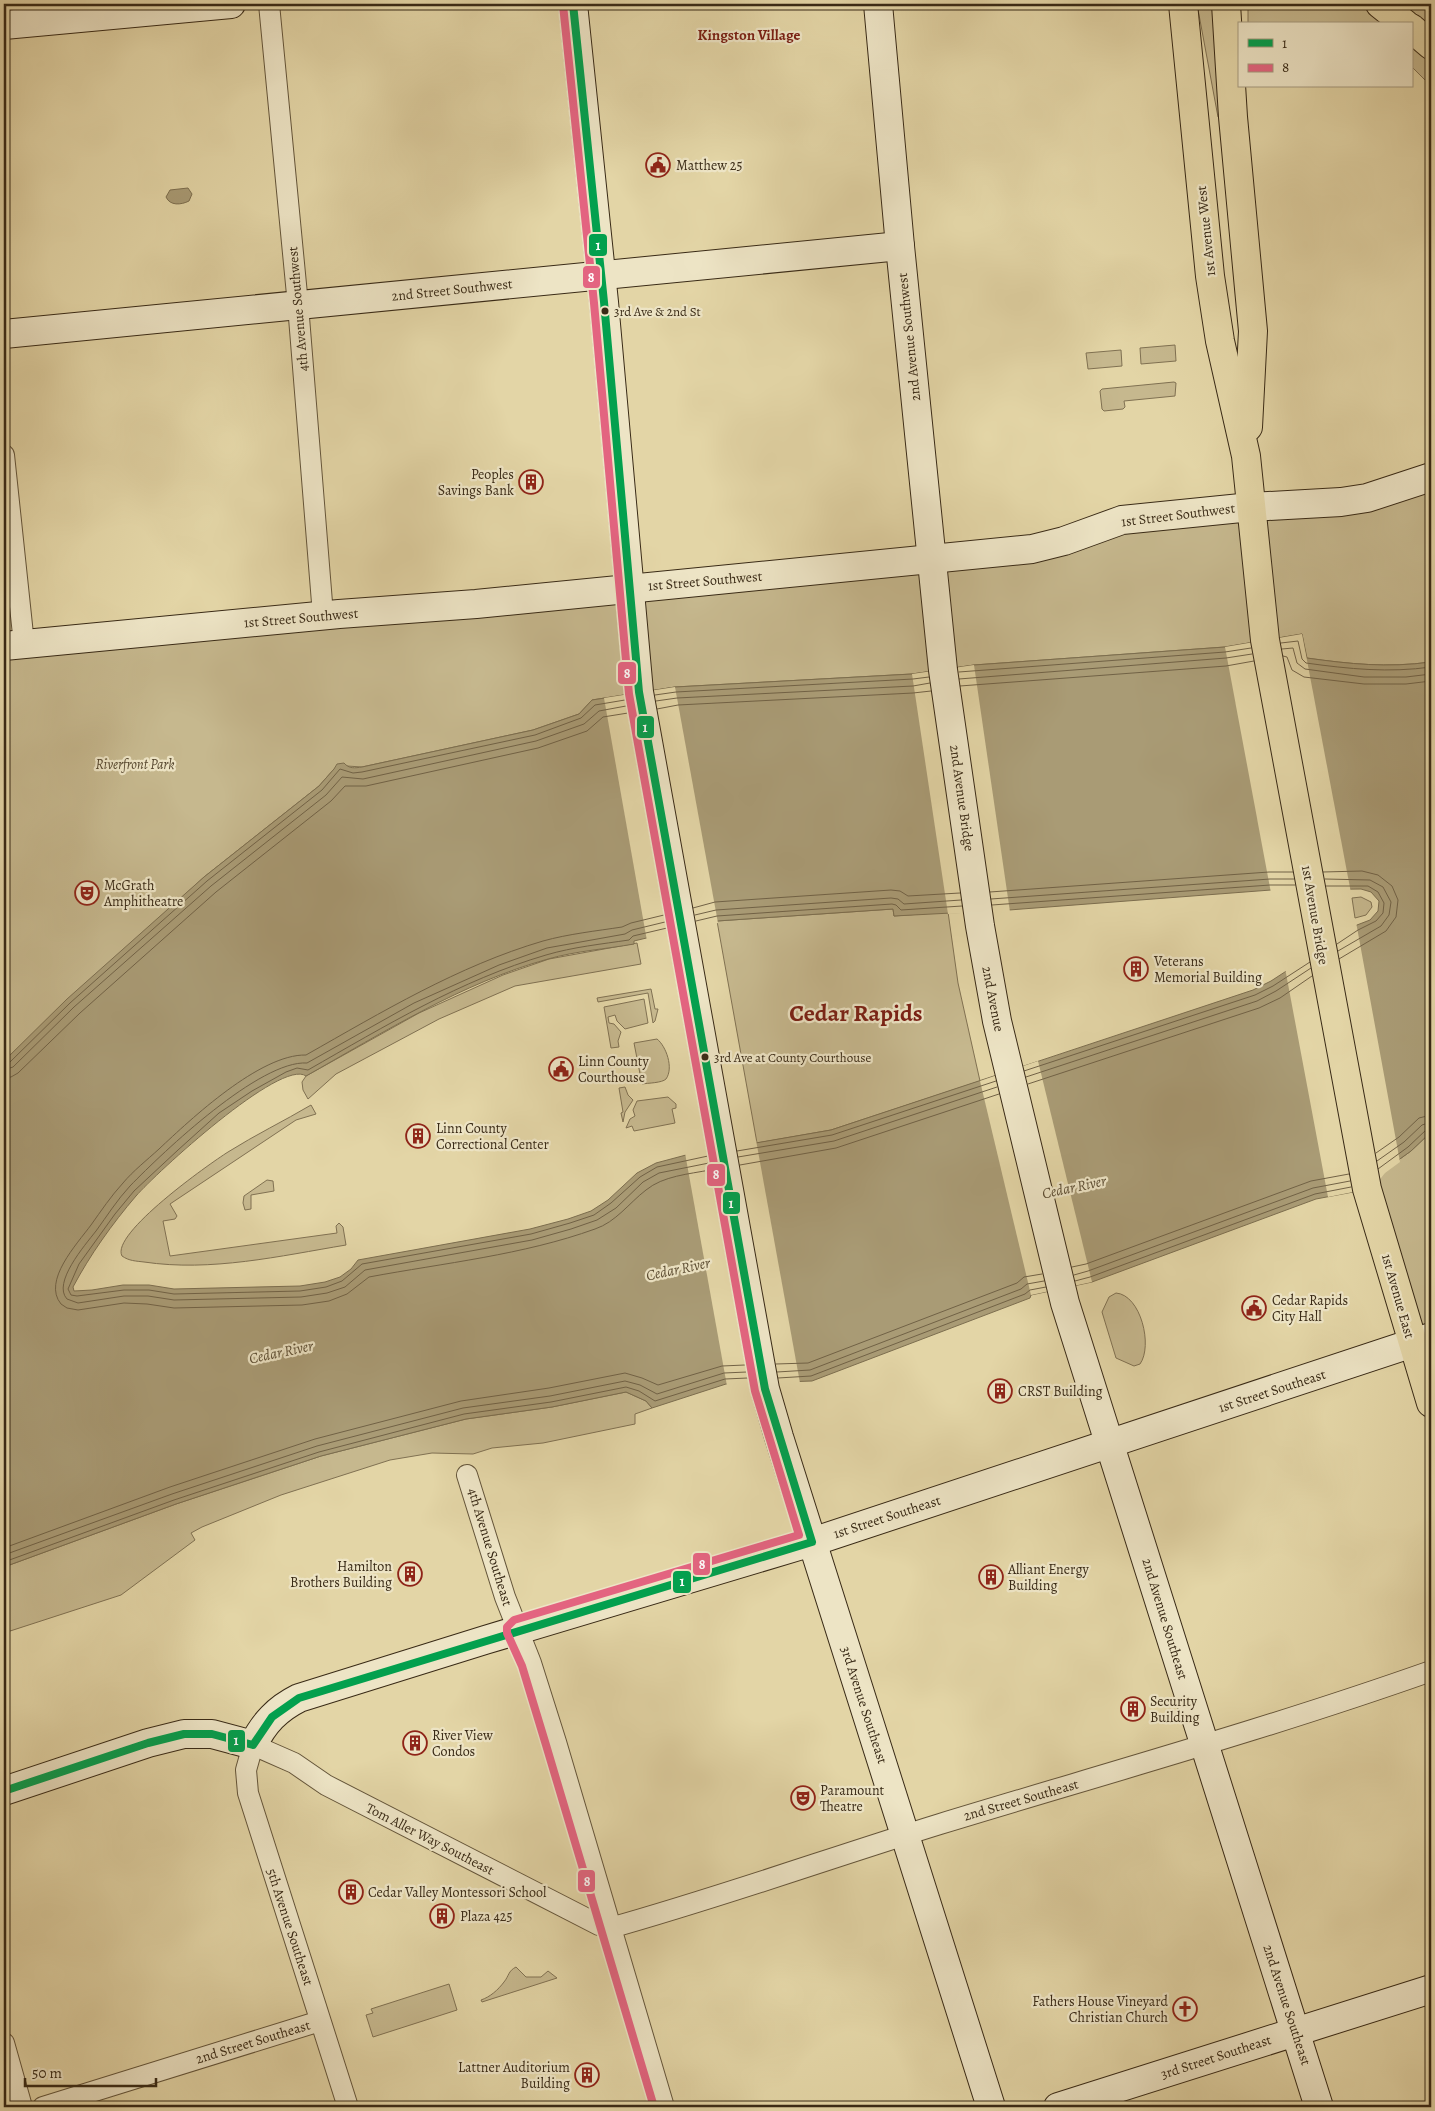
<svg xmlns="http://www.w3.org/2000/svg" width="1435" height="2111" font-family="Alegreya,serif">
  <rect width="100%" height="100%" fill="#e3d5a6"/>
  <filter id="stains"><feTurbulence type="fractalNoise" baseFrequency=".004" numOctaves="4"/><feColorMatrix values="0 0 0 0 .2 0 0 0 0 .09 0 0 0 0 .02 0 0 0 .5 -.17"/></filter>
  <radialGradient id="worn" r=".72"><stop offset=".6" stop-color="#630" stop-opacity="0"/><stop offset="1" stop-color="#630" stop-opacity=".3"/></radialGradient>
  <g fill="#c6b88e" stroke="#807152">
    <path d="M4 4H66L4 10Z"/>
    <path d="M1197 4H1216L1222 116 1218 117Z"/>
    <path d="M1248 4H1363L1390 24H1248Z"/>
    <path d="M1394 4H1431V32Z"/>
    <path d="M1411 40 1431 57V86L1411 66Z"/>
    <path d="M1175 345 1176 361 1141 364 1140 348Z"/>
    <path d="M1121 350 1122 366 1088 369 1086 353Z"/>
    <path d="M1174 382 1176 383 1175 396 1124 401 1125 407 1123 409 1104 411 1102 409 1100 391 1102 389Z"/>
    <path d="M1431 477V662C1387 668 1350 664 1306 658L1302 634 1225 647 974 665 912 674 675 687 592 700 579 714 533 730 362 767 347 766 334 769 319 786 204 877 4 1061V646L806 572Z"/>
    <path d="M1361 897 1371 902 1372 907 1366 915 1355 918 1352 898Z"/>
    <path d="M893 909 894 916 948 912 958 983 980 1081 831 1130 757 1143 717 921Z"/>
    <path d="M637 943 641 964 515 986 439 1019 336 1074 308 1099 303 1090 302 1082 306 1076 419 1013 503 975 549 959Z"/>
    <path d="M651 989 655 1009H658L655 1021 653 1023 648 993 598 1002 597 998Z"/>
    <path d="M644 999 648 1023 625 1029 617 1021 615 1015 608 1017 609 1023 614 1024 621 1032 618 1041 619 1047 611 1048 604 1007Z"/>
    <path d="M657 1039C666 1046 674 1068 666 1079 662 1083 648 1083 642 1084L634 1043Z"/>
    <path d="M625 1087 628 1095 633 1100 625 1112 623 1122 621 1113 623 1112 619 1088Z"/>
    <path d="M668 1097 676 1104V1108L672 1109 675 1123 634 1131 632 1126 626 1128 630 1119 635 1116 633 1110 637 1101Z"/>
    <path d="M311 1105 316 1114 296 1120 170 1204 177 1216 175 1219 163 1221 170 1256 337 1233 336 1226 339 1223 343 1227 346 1245C280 1256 211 1272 144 1262 136 1261 129 1261 122 1256 110 1234 209 1164 228 1152 255 1135 284 1121 311 1105Z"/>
    <path d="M1431 1132V1337L1412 1344 1369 1189 1383 1171 1411 1151Z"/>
    <path d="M267 1180 273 1181 274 1191 251 1195V1209L245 1210 243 1203 244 1196Z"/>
    <path d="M1116 1293C1141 1295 1153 1346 1140 1364L1134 1366 1116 1358 1102 1312 1109 1297Z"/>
    <path d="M626 1392 646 1401 652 1408 635 1414V1424L543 1443 492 1448 473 1454 432 1453 390 1460 281 1495 202 1527 191 1533 195 1540 121 1595 4 1633V1567L176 1504 321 1456 466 1419 552 1407Z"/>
    <path d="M516 1967 526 1977H541L548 1971 557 1978 482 2002 481 2000C490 1997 498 1990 504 1982 509 1976 508 1971 516 1967Z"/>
    <path d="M449 1984 457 2010 373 2037 366 2015 373 2013 371 2009Z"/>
  </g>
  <g fill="#a99b75" stroke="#7c6e4f" fill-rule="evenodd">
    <path d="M188 188 192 194 189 201C181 205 170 206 166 197L170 190Z"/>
    <path d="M1302 634 1307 658C1350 664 1387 668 1431 662V1132L1411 1151 1383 1171 1369 1189 1316 1199 1092 1282 1031 1295 1030 1298 812 1381 726 1384 652 1408 646 1401 626 1392 552 1407 466 1419 321 1456 176 1504 4 1567V1061L67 999 204 877 319 786 334 769 337 764 344 763C349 769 355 768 362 767L533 730 579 714 592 700 675 687 912 674 974 665 1225 647ZM1361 889 1371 892 1379 901 1378 911 1370 920 1357 925 1271 981 1253 990 831 1130 686 1155 656 1163 637 1173 608 1200 591 1211 568 1219 530 1229 358 1260 351 1269 340 1277 325 1282 300 1286 174 1289 149 1285H123L92 1290 74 1291 73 1287C90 1255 112 1224 136 1196 155 1174 281 1058 306 1076 384 1032 462 983 548 959 576 951 606 949 634 944V941L717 921 893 909 894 916 1009 910 1271 890Z"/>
  </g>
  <g fill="#e3d5a6">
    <path d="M1302 634 1351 893H1271L1225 647Z"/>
    <path d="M974 665 1010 912 948 914 912 674Z"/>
    <path d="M675 687 718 923 647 941 604 698Z"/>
    <path d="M1356 922 1400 1162 1385 1173 1373 1188 1328 1197 1285 968Z"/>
    <path d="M1038 1061 1092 1282 1031 1295 980 1081Z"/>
    <path d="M756 1140 800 1383 784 1386H727L685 1153Z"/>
  </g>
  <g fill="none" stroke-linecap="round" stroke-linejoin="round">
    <g stroke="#716246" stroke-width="1">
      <path d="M1281 643 1298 641 1302 659 1306 663C1349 669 1389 673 1431 667"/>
      <path d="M1282 649 1293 648 1297 663 1305 669 1364 677H1406L1431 674"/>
      <path d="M1283 656 1287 657 1292 670 1304 677 1364 684H1406L1431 681"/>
      <path d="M959 672 1225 652 1251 648"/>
      <path d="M959 679 1226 658 1252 654"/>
      <path d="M960 686 1226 666 1254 661"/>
      <path d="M655 695 676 692 913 679 929 677"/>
      <path d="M656 701 677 698 913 686 930 683"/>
      <path d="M657 709 678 705 913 693 931 691"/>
      <path d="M1323 872 1362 871 1378 875 1392 886 1398 900 1396 917 1386 931 1339 959"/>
      <path d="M1325 879 1370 880 1383 887 1391 902 1389 915 1381 926 1338 951"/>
      <path d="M1326 886H1368L1378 892 1384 903 1383 913 1376 921 1358 930 1337 944"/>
      <path d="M990 892 1269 872H1293"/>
      <path d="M991 899 1270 879H1294"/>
      <path d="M992 905 1270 885H1295"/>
      <path d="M693 908 715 902 891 890 900 891 908 896 960 893"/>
      <path d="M664 915 631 923 622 927C596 931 568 934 543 941 458 966 382 1012 306 1055 260 1054 191 1119 159 1149 147 1160 133 1171 123 1183 111 1196 101 1211 91 1225 77 1244 42 1281 61 1304L67 1308 78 1310 124 1303 147 1304 174 1308 302 1305 329 1301 347 1294 369 1277C444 1263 523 1255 595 1229 616 1222 629 1203 646 1190 663 1176 689 1174 710 1170"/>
      <path d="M695 915 716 910 891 898 898 899 904 904 961 900"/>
      <path d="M696 921 717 916 892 904 896 905 901 910 962 906"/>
      <path d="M665 922 632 930 625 934 547 948 499 965 414 1003 307 1063C260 1060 164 1151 130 1186 117 1200 107 1216 96 1231 85 1245 52 1283 67 1299L78 1303 124 1296H148L174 1300 301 1297 327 1293 345 1287 365 1270 532 1240 571 1229 597 1220 616 1208 643 1182 659 1173 709 1163"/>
      <path d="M667 928 633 936 629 940C602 944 573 947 546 955 461 980 385 1026 308 1070L297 1068 286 1072 252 1091 219 1113 178 1150 134 1191 115 1214 79 1264 68 1289 71 1295 77 1296 124 1290H149L174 1294 300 1291 326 1287 342 1281 362 1264 531 1234 570 1223 594 1215 611 1203 640 1177 657 1167 708 1156"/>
      <path d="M4 1064 9 1063 70 1003 207 881 322 790 340 769 353 773 362 772 535 735 581 718 595 705 625 700"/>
      <path d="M4 1070 13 1067 74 1007 211 886 326 795 342 777 363 779 536 741 584 724 599 711 626 706"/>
      <path d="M1024 1071 1255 995 1273 986 1310 962"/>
      <path d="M1026 1077 1257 1001 1276 991 1311 968"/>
      <path d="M4 1078 11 1077 18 1073 80 1013 216 892 331 801 345 786H366L538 748 587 731 603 717 628 713"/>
      <path d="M1028 1084 1259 1008 1280 998 1312 976"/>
      <path d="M737 1151 832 1135 996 1081"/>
      <path d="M1376 1153 1399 1137 1419 1118 1431 1115"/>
      <path d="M738 1157 834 1141 997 1087"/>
      <path d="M1377 1161 1404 1142 1422 1125 1431 1122"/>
      <path d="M740 1165 836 1148 999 1094"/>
      <path d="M1378 1169 1408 1147 1426 1130 1431 1129"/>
      <path d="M1072 1267 1086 1264 1311 1181 1349 1174"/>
      <path d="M1074 1275 1088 1271 1313 1188 1350 1181"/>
      <path d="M1075 1281 1090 1277 1315 1194 1351 1187"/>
      <path d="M776 1364 808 1363 1017 1283 1024 1277 1042 1274"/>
      <path d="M777 1372 810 1370 1021 1289 1027 1284 1044 1281"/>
      <path d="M778 1378 811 1376 1025 1294 1030 1290 1046 1287"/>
      <path d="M4 1548 170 1487 315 1439 461 1401 549 1388 625 1373 642 1378 658 1385 722 1366 745 1365"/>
      <path d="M4 1555 172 1494 317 1446 463 1408 550 1396 625 1381 640 1385 657 1394 724 1373 747 1372"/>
      <path d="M4 1562 174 1500 319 1452 464 1414 551 1402 626 1387 639 1391 655 1401 725 1379 748 1378"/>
    </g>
    <g stroke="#64553a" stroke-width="22">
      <g id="street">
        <path d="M269 4 298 305 323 615"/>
        <path d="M4 455 24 644"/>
        <path d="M467 1475 505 1597 531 1663 556 1742 664 2107"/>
        <path d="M4 2043 22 2107"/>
        <path d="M43 2107 320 2021"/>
        <path d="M348 2107 248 1793 246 1770 253 1745 294 1763 326 1785 599 1925 610 1928C721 1897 830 1858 940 1824 1104 1774 1270 1728 1431 1671"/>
      </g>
    </g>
    <g stroke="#392a16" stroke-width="30">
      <g id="secondary">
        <path d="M573 4 604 302 639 692 765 1389 779 1437 991 2107"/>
        <path d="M878 4 900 246 943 670 980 926 997 1021 1065 1303 1319 2107"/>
        <path d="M4 25 231 4"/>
        <path d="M4 334 900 246"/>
        <path d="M4 646 339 614 476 604 1032 549 1064 541 1122 520 1251 507 1341 502 1367 498 1431 477"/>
        <path d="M4 1791 148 1743 184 1734H212L253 1745C264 1723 277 1709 299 1698L485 1640 812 1542 1431 1337"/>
        <path d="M1058 2107 1431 1989"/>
      </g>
    </g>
    <g stroke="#392a16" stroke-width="30">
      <g id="primary">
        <path d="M1183 4 1210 276 1220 341 1246 456 1265 640 1367 1189 1431 1403"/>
        <path d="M1226 4 1233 117 1253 331 1248 427"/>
      </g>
    </g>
    <g stroke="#392a16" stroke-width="30">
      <g id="highway">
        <path d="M1380 4 1405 24"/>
        <path d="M1411 28 1431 45"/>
      </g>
    </g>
    <use href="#street" stroke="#ede4c5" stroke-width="20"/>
    <use href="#secondary" stroke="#ede4c5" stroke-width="28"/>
    <use href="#primary" stroke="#e3d5a6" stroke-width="28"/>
    <use href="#highway" stroke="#e3d5a6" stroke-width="28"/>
    <g stroke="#ede4c5" stroke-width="11">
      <path id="bus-1" d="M4 1791 148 1743 184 1734H212L253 1745 272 1717 299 1698 812 1542 765 1389 639 692 604 302 573 4"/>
    </g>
    <g stroke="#ede4c5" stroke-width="11">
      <path id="bus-2" d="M563 5 594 303 629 694 755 1391 799 1535 514 1620 507 1627V1633L522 1666 546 1745 654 2107"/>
    </g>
    <use href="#bus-1" stroke="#03a04e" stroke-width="8"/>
    <use href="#bus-2" stroke="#e36480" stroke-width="8"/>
  </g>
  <defs>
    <g id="civic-ring" transform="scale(1.25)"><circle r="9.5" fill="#ede4c5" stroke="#8f2418" stroke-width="1.5"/><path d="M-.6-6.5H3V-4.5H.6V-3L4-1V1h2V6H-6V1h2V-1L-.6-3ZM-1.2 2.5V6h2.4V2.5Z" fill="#8f2418"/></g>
    <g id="building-ring" transform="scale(1.25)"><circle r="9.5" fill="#ede4c5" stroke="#8f2418" stroke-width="1.5"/><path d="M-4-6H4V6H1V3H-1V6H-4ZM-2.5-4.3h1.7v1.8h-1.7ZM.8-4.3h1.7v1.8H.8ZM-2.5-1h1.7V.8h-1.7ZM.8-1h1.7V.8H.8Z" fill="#8f2418"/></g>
    <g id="theatre-ring" transform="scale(1.25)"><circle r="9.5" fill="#ede4c5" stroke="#8f2418" stroke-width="1.5"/><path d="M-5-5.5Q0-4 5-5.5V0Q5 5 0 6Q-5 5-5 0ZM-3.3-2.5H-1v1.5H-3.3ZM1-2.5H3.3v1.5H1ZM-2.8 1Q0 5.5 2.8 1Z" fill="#8f2418"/></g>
    <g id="church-ring" transform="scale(1.25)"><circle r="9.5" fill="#ede4c5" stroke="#8f2418" stroke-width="1.5"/><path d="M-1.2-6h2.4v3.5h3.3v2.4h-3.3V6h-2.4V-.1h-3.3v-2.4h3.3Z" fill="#8f2418"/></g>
  </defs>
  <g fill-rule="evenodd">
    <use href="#civic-ring" x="658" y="165"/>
    <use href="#building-ring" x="531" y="482"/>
    <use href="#theatre-ring" x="87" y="893"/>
    <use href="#building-ring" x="1136" y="969"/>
    <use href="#civic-ring" x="561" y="1069"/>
    <use href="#building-ring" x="418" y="1136"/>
    <use href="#civic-ring" x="1254" y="1308"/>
    <use href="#building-ring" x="1000" y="1391"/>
    <use href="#building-ring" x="410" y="1574"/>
    <use href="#building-ring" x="991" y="1577"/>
    <use href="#building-ring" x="1133" y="1709"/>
    <use href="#building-ring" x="415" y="1743"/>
    <use href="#theatre-ring" x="803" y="1798"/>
    <use href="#building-ring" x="351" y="1892"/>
    <use href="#building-ring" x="442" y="1916"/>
    <use href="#church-ring" x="1185" y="2009"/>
    <use href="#building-ring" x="587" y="2075"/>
  </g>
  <g fill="#392a16" stroke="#ede4c5" stroke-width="2">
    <circle cx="605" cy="311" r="4.5"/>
    <circle cx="705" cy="1057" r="4.5"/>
  </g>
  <g text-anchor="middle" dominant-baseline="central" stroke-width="4.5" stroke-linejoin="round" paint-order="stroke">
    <g font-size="13" fill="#392a16" stroke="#ede4c5" text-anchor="start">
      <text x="614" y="311">3rd Ave &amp; 2nd St</text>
      <text x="714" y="1057">3rd Ave at County Courthouse</text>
    </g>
    <g font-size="14" fill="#392a16" stroke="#ede4c5" text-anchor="start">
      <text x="676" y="165">Matthew 25</text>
      <text x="514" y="474" text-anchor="end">Peoples<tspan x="514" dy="16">Savings Bank</tspan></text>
      <text x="104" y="885">McGrath<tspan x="104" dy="16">Amphitheatre</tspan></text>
      <text x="1154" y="961">Veterans<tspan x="1154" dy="16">Memorial Building</tspan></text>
      <text x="578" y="1061">Linn County<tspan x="578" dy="16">Courthouse</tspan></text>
      <text x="436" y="1128">Linn County<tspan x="436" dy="16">Correctional Center</tspan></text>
      <text x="1272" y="1300">Cedar Rapids<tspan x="1272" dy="16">City Hall</tspan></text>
      <text x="1018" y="1391">CRST Building</text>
      <text x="392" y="1566" text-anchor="end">Hamilton<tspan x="392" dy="16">Brothers Building</tspan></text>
      <text x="1008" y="1569">Alliant Energy<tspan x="1008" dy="16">Building</tspan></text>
      <text x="1150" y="1701">Security<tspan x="1150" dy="16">Building</tspan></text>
      <text x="432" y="1735">River View<tspan x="432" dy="16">Condos</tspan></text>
      <text x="820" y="1790">Paramount<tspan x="820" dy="16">Theatre</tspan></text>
      <text x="368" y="1892">Cedar Valley Montessori School</text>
      <text x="460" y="1916">Plaza 425</text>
      <text x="1168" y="2001" text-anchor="end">Fathers House Vineyard<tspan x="1168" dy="16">Christian Church</tspan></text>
      <text x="570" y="2067" text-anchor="end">Lattner Auditorium<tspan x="570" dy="16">Building</tspan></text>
    </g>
    <g font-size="14" fill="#392a16" stroke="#ede4c5">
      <text transform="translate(1206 231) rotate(-96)">1st Avenue West</text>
      <text transform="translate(452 290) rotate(-6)">2nd Street Southwest</text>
      <text transform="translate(298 309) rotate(-95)">4th Avenue Southwest</text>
      <text transform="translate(909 337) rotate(-96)">2nd Avenue Southwest</text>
      <text transform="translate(1178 515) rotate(-7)">1st Street Southwest</text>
      <text transform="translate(705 581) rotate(-5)">1st Street Southwest</text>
      <text transform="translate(301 618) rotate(-5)">1st Street Southwest</text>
      <text transform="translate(962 798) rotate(82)">2nd Avenue Bridge</text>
      <text transform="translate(1315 915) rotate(80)">1st Avenue Bridge</text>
      <text transform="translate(993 999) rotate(79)">2nd Avenue</text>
      <text transform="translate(1398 1296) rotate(74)">1st Avenue East</text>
      <text transform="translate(1272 1391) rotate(-18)">1st Street Southeast</text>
      <text transform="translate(887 1517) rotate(-18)">1st Street Southeast</text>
      <text transform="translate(490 1547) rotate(73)">4th Avenue Southeast</text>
      <text transform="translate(1165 1619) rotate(73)">2nd Avenue Southeast</text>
      <text transform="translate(864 1705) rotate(72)">3rd Avenue Southeast</text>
      <text transform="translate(1021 1800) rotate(-16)">2nd Street Southeast</text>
      <text transform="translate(430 1839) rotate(27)">Tom Aller Way Southeast</text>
      <text transform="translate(290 1927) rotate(72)">5th Avenue Southeast</text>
      <text transform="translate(1287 2005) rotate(72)">2nd Avenue Southeast</text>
      <text transform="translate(253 2042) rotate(-17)">2nd Street Southeast</text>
      <text transform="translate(1216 2057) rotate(-18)">3rd Street Southeast</text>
    </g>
    <g font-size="14" font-style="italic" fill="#55462e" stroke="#ede4c5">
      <text x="135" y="764">Riverfront Park</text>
    </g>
    <g font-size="15" font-weight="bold" fill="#7a1f14" stroke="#ede4c5">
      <text x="749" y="35">Kingston Village</text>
    </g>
    <g font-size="15" font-style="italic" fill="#5b4c32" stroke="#ede4c5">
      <text transform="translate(1074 1187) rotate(-12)">Cedar River</text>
      <text transform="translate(678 1269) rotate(-12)">Cedar River</text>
      <text transform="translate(281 1352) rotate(-12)">Cedar River</text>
    </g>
    <g font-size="24" font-weight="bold" fill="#7a1f14" stroke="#ede4c5">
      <text x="856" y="1013">Cedar Rapids</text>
    </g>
  </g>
  <g stroke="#ede4c5" stroke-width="2">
    <rect x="588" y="233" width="20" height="24" rx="5" fill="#03a04e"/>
    <rect x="582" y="265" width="19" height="24" rx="5" fill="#e36480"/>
    <rect x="617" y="661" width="20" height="24" rx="5" fill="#e36480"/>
    <rect x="636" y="715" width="19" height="24" rx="5" fill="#03a04e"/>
    <rect x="706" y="1163" width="20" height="24" rx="5" fill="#e36480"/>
    <rect x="722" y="1191" width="19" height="24" rx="5" fill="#03a04e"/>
    <rect x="692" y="1552" width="19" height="24" rx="5" fill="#e36480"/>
    <rect x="672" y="1570" width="20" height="24" rx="5" fill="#03a04e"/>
    <rect x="227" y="1729" width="19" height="24" rx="5" fill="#03a04e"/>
    <rect x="577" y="1869" width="19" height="24" rx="5" fill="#e36480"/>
  </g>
  <g font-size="14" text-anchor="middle" font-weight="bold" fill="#fff">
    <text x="598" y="250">1</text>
    <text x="591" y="282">8</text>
    <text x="627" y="678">8</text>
    <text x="645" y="732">1</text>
    <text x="716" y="1179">8</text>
    <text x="731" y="1208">1</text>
    <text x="702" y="1569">8</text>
    <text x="682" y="1586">1</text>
    <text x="236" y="1745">1</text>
    <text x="587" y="1886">8</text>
  </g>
  <rect width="1435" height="2111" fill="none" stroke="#e3d5a6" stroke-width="20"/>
  <rect x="5" y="5" width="1425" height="2101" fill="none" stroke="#392a16" stroke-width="2.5"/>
  <rect x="10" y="10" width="1415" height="2091" fill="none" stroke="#392a16"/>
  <rect x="1238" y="22" width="175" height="65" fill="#ede4c5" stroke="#a59a7f"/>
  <rect x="1248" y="39" width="25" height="8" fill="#03a04e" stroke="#a59a7f"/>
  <text x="1282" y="48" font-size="15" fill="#392a16">1</text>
  <rect x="1248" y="64" width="25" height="8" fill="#e36480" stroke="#a59a7f"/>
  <text x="1282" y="72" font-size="15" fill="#392a16">8</text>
  <path d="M25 2078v8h131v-8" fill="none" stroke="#392a16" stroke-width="2.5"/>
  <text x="32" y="2078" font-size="15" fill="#392a16" stroke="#ede4c5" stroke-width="4" paint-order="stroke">50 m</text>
  <rect width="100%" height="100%" filter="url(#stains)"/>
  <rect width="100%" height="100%" fill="url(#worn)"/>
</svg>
